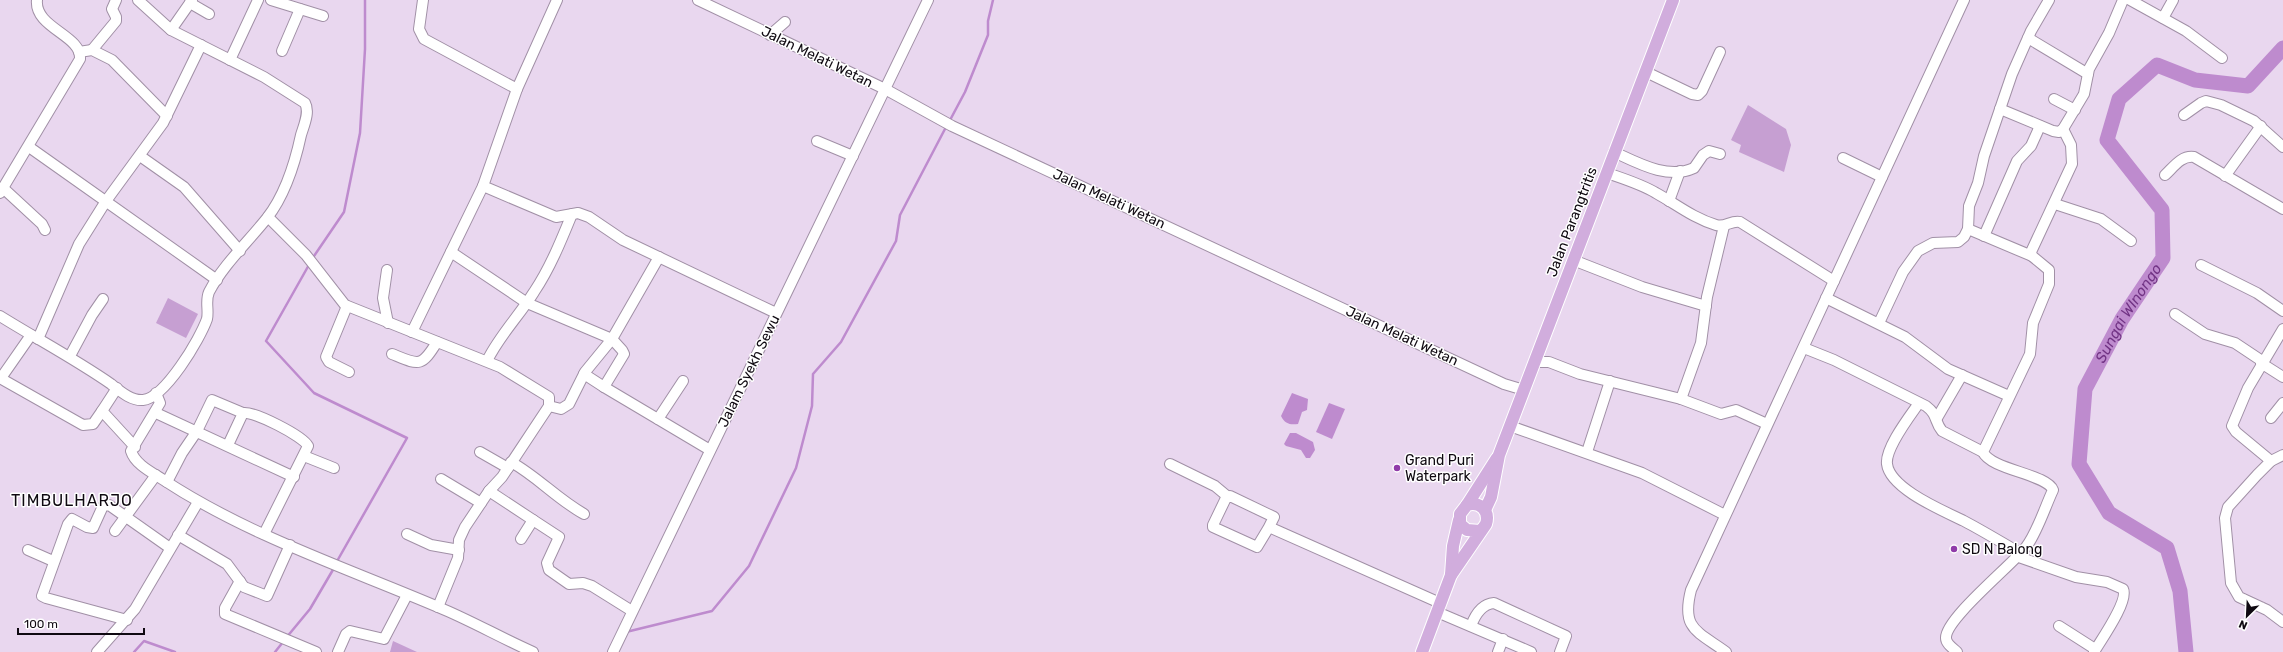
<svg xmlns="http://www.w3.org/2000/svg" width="2283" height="652" font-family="Rubik,sans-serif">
  <rect width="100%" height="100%" fill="#e9d7ef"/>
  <g fill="#c69fd2">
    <path d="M1748 105 1786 129 1791 145 1784 172 1739 152 1741 145 1731 140Z"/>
    <path d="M168 298 198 314 186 338 156 323Z"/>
    <path d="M393 641 417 652H390Z"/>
  </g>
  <g fill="#be8bce">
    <path d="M1292 393 1308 399 1307 410 1302 412 1298 424C1290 425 1285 424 1281 416Z"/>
    <path d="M1329 403 1345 409 1332 439 1316 432Z"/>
    <path d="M1290 433H1296L1313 442 1315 450 1310 458H1306L1301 450 1286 446 1284 444Z"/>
  </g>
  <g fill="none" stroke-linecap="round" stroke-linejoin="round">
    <g stroke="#be8bce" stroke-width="2.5">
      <path d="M949 122 965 92 988 35V21L993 0"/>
      <path d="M312 259 344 212 360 133 365 49V0"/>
      <path d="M310 263 266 341 314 393 407 438 336 563"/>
      <path d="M626 632 712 611 749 566 796 468 812 406 813 374 841 342 896 241 900 215 946 127"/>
      <path d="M286 638 310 609 334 568"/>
      <path d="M134 652 144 641 175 652"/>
      <path d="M275 652 283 642"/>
    </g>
    <path stroke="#be8bce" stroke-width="15" id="s1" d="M2186 652 2180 591 2167 548 2109 513 2079 464 2085 389 2122 319 2163 258 2162 210 2107 140 2119 99 2157 65 2195 80 2248 86 2283 48"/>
    <g stroke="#a190a6" stroke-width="12">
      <g id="minor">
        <path d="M271 0 323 16"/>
        <path d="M423 0 419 29 424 39 517 89"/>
        <path d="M557 0 517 89 483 186 556 217 578 213 589 217 623 240 776 313"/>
        <path d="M698 0 885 89 952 126 1504 384 1524 390"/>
        <path d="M2130 0 2186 31 2222 58"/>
        <path d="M190 3 209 14"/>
        <path d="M2163 18 2173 0"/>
        <path d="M171 30 192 0"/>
        <path d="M770 35 785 22"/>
        <path d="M2028 38 2088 74"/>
        <path d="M92 50 116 21V17L112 9 116 0"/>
        <path d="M282 51 300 9"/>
        <path d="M79 52 92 50 112 60 167 116"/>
        <path d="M230 60 258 0"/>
        <path d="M1646 72 1692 94 1698 95 1702 91 1720 52"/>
        <path d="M2054 99 2075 110"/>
        <path d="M2000 109 2053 131 2059 132 2063 129 2084 94 2089 69 2109 33 2123 0"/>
        <path d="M2184 115 2201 103 2206 101 2221 105 2254 121 2283 147"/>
        <path d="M817 141 853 156"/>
        <path d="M29 147 217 280"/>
        <path d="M1614 152C1638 163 1668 180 1694 168L1703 155 1709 151 1720 154"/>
        <path d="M140 156 184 187 240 251"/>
        <path d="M1843 158 1882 177"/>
        <path d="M1607 173C1624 179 1641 184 1656 193 1676 204 1693 218 1716 225 1725 228 1731 220 1740 222L1834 281"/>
        <path d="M2165 175C2173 168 2181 155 2194 157L2283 209"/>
        <path d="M2225 176 2261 126"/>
        <path d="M3 188 42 224 45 230"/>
        <path d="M0 193 80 59C82 35 34 28 37 0"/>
        <path d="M1669 201 1680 171"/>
        <path d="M2055 204 2101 219 2131 241"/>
        <path d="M268 217 306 255 345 305 500 367 549 397V406L502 477 489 491 465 527 459 540 458 558 438 607"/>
        <path d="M1968 229 2032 256"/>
        <path d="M1984 236 2017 161 2031 146 2040 126"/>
        <path d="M451 252 527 303 612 339 622 350 624 354 604 387 584 374"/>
        <path d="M1573 260 1642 287 1706 306"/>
        <path d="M2201 265 2257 293 2283 311"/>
        <path d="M387 270 383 298 388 323"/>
        <path d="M1826 298 1905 337 1948 369 2009 396"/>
        <path d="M347 306 326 357 329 362 349 372"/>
        <path d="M2175 314 2205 334 2235 343 2262 361"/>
        <path d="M0 316C37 339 75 359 111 384 120 391 131 401 143 400 165 398 200 339 207 319 209 310 205 301 209 292 223 265 248 242 267 218 285 195 295 163 301 135 304 125 310 112 305 103L264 77 171 30 138 0"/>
        <path d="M1879 323 1903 272 1918 251 1933 243 1958 242 1964 237 1968 229 1969 206 1978 183 1984 156 2012 74 2031 31 2049 0"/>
        <path d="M412 332 483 186"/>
        <path d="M38 339 79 244 106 201 163 123 201 45"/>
        <path d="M1804 348 1834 360 1926 406C1938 415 1934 421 1942 431L1983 452"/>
        <path d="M392 354C419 365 421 368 437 342"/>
        <path d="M70 356 92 315 103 299"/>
        <path d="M487 361C499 336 519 316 534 292 550 268 561 241 572 214"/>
        <path d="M1534 362H1549L1580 374 1681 399 1721 414 1736 410 1767 424"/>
        <path d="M2261 363 2283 377"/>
        <path d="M0 378 83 425 93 424 102 411"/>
        <path d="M1 378 31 335"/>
        <path d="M604 387 710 450"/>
        <path d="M117 388 102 411 135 447"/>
        <path d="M156 393 160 403 131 451C135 464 151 472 162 479 247 535 344 567 438 607 470 620 501 638 533 652"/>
        <path d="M1681 399 1701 343 1707 297 1724 226"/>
        <path d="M1919 403C1910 416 1885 448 1887 464 1890 489 1944 511 1964 521 1983 531 2001 542 2020 553"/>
        <path d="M549 406 561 409 569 404 585 372 612 339 659 257"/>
        <path d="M156 413 294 477"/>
        <path d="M243 413C254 411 303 436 308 446L264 534"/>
        <path d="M1937 418 1962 375"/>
        <path d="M2271 418 2283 403"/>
        <path d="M658 419 683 381"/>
        <path d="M1510 426 1642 473 1725 515"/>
        <path d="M480 452 508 468"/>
        <path d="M1587 452 1610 381"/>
        <path d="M2283 455 2271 461 2257 475 2228 507 2225 518 2231 583 2239 597 2267 610 2283 622"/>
        <path d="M304 456 334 468"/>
        <path d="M2271 461 2236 432 2232 426 2248 388 2283 329"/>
        <path d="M511 462C538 477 557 499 584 514"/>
        <path d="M1170 464 1215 486 1227 496"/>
        <path d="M441 479 481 503"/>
        <path d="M167 482 182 453 197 431 212 400 243 413 228 445"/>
        <path d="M489 491 533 520 521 539"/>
        <path d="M533 520 559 537 547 563 549 570 569 584 583 583 592 586 632 611"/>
        <path d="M1269 527 1257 547 1213 527V525L1226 498 1230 496 1274 517 1269 527 1440 603"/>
        <path d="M115 531 156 475"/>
        <path d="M407 534 431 545 459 550"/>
        <path d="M178 535 227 564 244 587 267 596 290 545"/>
        <path d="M28 550 53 561"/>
        <path d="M2016 556 2076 577 2107 582 2123 589C2129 601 2101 640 2094 652"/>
        <path d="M240 581 225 608V614L316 652"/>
        <path d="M1437 612 1531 652"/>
        <path d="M127 620 46 598 42 596 68 524 72 519 87 527 93 528 103 506 109 505 170 548"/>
        <path d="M1471 626C1475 615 1481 604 1494 603L1566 636 1560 652"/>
        <path d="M2059 626 2095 649"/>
        <path d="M97 652 135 609 198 502"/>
        <path d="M338 652 346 634 350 631 384 639 407 595"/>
        <path d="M613 652 928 0"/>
        <path d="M1498 652 1503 639"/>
        <path d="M1726 652C1697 631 1681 629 1691 590L1964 0"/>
        <path d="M1957 652C1953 648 1946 644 1946 638 1945 619 2012 565 2026 547 2037 533 2045 507 2053 490 2047 474 1991 470 1983 452L2030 354 2033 323 2049 284V270L2032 256 2031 252 2072 164 2071 145 2063 129"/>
      </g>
    </g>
    <g stroke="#fff" stroke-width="14">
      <g id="major">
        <path d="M1467 505 1497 458"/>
        <path d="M1485 510 1491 497 1499 455 1673 0"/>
        <path d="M1451 575 1453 546 1459 520"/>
        <path d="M1422 652 1451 575 1486 524C1490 511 1480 501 1467 505L1460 514V524L1467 530 1480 531"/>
      </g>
    </g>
    <use href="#minor" stroke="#fff" stroke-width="10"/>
    <use href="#major" stroke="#d1addd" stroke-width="12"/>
  </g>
  <g fill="#903ba9" stroke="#fff" stroke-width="1.5">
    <circle cx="1397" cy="468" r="4"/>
    <circle cx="1954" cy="549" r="4"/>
  </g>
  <g text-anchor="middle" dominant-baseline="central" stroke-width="3" stroke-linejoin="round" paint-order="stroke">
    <g font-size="14" fill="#0f0911" stroke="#fff">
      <text transform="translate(817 57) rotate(26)">Jalan Melati Wetan</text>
      <text transform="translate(1109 199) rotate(25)">Jalan Melati Wetan</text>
      <text transform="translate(1572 222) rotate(-69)">Jalan Parangtritis</text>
      <text transform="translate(1402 336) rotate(25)">Jalan Melati Wetan</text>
      <text transform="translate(749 371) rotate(-64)">Jalam Syekh Sewu</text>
    </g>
    <g font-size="14" fill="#0f0911" stroke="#fff" text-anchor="start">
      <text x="1405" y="460">Grand Puri<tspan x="1405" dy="16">Waterpark</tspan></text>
      <text x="1962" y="549">SD N Balong</text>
    </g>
    <g font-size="15" font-style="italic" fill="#723485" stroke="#fff">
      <text stroke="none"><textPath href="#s1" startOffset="394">Sungai WInongo</textPath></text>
    </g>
    <g font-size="16" letter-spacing="1" fill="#0f0911" stroke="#fff">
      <text x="72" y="500">TIMBULHARJO</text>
    </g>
  </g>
  <g transform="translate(2247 616) rotate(204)" stroke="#ffffff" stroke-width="3" paint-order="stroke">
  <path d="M0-3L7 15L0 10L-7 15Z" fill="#0f0911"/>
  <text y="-6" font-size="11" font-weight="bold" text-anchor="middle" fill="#0f0911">N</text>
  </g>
  <path d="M18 628v6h126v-6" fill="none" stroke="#0f0911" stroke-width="2"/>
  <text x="24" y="628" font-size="12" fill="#0f0911" stroke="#ffffff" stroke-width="3" paint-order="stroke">100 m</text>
</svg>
